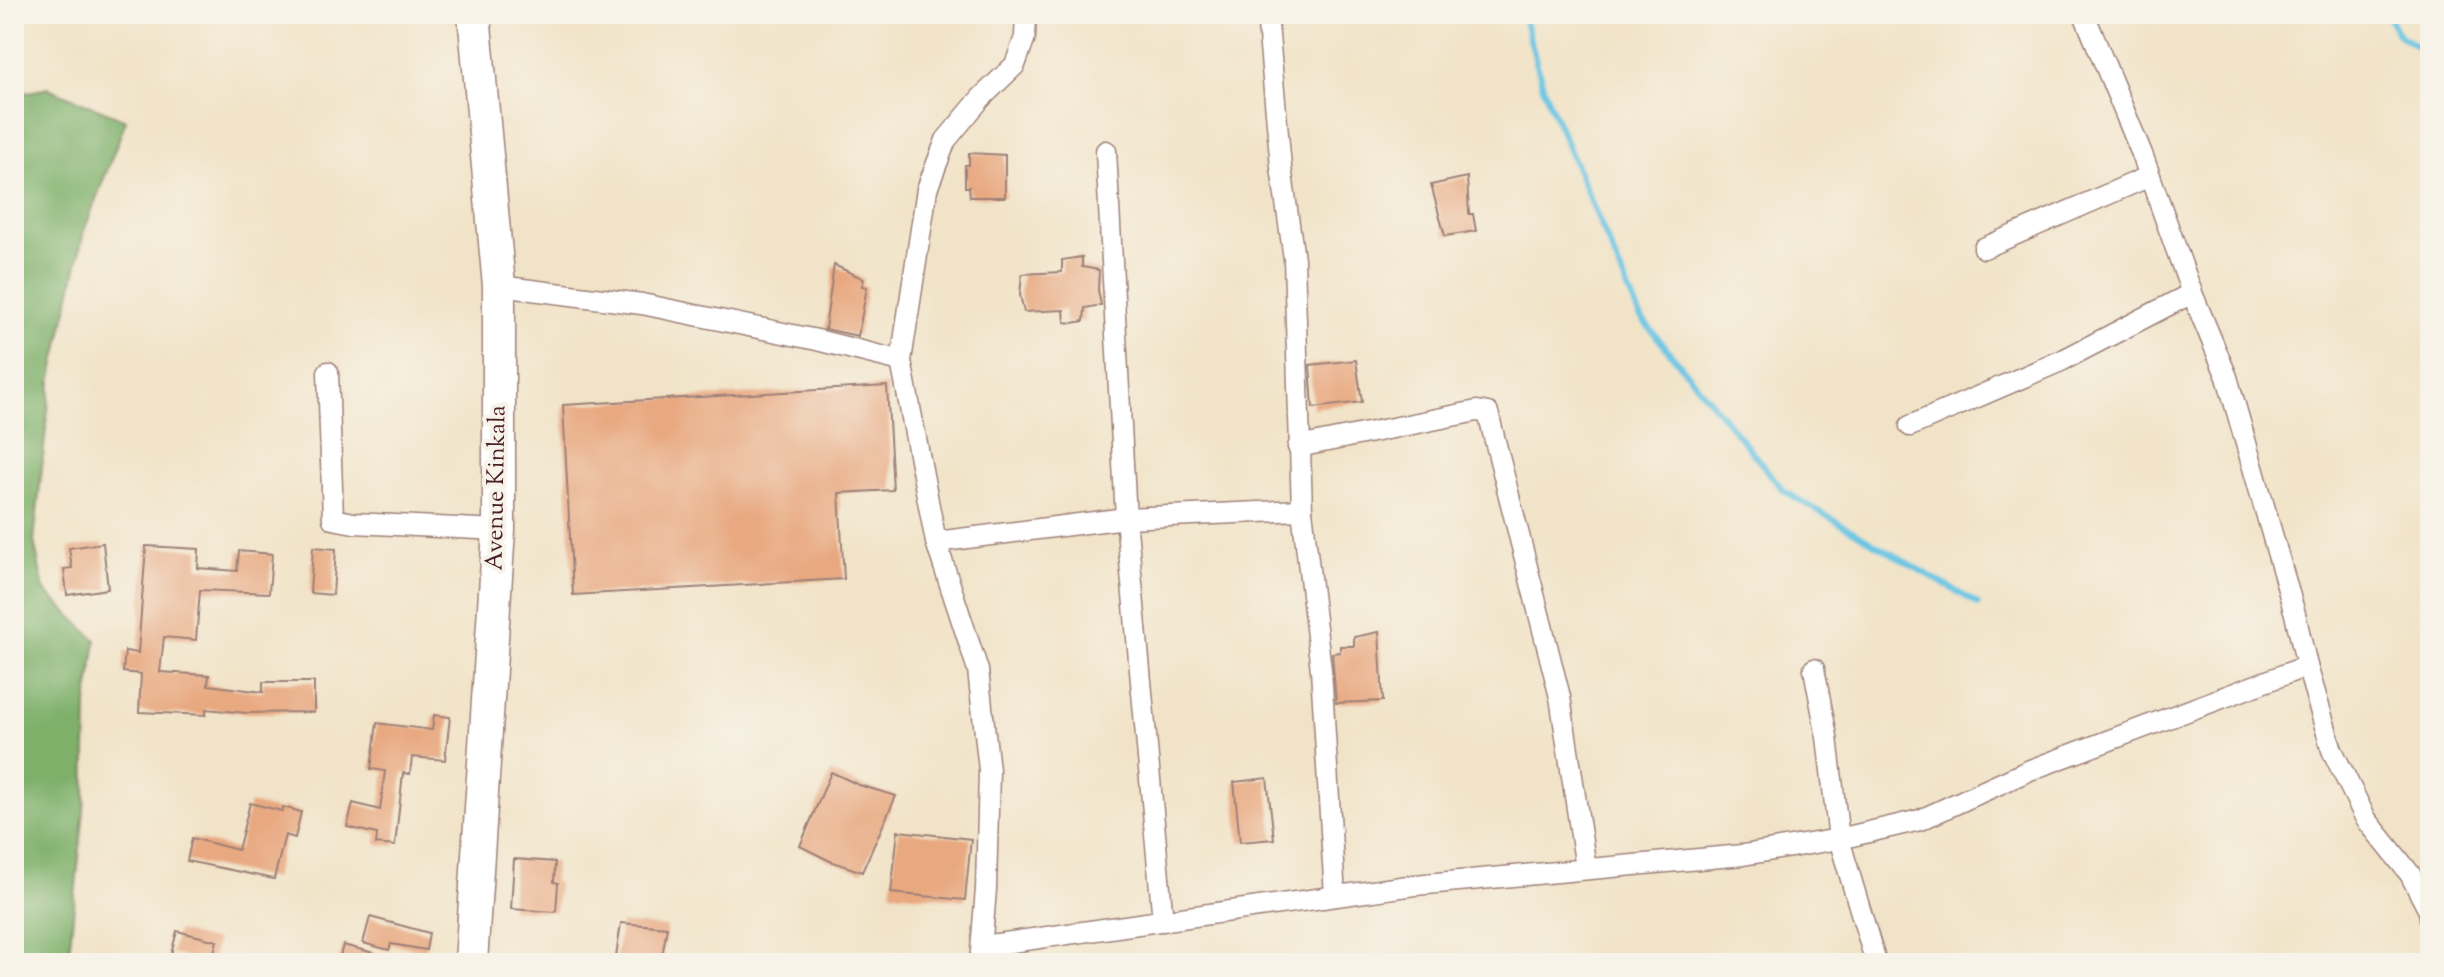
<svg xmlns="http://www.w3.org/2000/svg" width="2444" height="977" font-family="'Sorts Mill Goudy',serif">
  <rect width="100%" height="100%" fill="#f7f3e8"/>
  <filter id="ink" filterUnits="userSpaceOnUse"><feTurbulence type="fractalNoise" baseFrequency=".0125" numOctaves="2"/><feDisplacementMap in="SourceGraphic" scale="16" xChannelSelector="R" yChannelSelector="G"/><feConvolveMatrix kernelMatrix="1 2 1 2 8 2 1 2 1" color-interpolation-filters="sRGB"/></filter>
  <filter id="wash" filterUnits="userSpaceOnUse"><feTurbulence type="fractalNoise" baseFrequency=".006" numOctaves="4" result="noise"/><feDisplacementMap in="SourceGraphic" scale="32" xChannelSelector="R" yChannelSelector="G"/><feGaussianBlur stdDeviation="1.8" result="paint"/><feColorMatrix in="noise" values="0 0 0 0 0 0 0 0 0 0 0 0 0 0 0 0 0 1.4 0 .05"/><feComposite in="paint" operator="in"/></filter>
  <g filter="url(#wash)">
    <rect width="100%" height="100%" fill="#f1e3c7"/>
    <path fill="#7eb06a" stroke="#64684a" stroke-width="2" d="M48 88 126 120 84 231 51 382 34 541 44 590 96 640 87 703 85 800 68 963H14V95Z"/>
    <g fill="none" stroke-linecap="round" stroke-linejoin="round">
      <g stroke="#64c3e2" stroke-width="6">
        <path d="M1523 14 1544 90 1639 315 1784 491 1978 604"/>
        <path d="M2387 14 2398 34 2430 56"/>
        <path d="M14 680V691"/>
      </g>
    </g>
    <g id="blocks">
      <g fill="#e8a880">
        <path d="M969 153 1005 155V197H970L969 187H965V165H969Z"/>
        <path d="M1467 177 1469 214H1473L1476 231 1445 236 1431 185Z"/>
        <path d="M1082 257V267L1099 270 1098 290 1101 305 1085 308 1084 321 1073 323 1065 322 1064 310 1024 312 1020 295 1022 274 1062 272V260Z"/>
        <path d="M834 265 864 279 862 286 867 287 858 336 825 329Z"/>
        <path d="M1356 360 1362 402 1313 408 1310 365Z"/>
        <path d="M887 386 893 490 839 493 844 579 573 595 563 405Z"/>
        <path d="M103 543 108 589 67 595 64 569 72 568 69 548Z"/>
        <path d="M146 546 199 549 198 568 237 571 239 551 272 554 269 593 200 590 196 640 164 637 160 672 209 675 208 685 263 692V682H314V712L247 713 206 709V715L139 712 141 674 123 672 125 651 138 653Z"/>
        <path d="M313 547 336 549 333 595 310 593Z"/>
        <path d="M1379 632 1383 701 1336 703 1332 653 1340 652V646H1354V637Z"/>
        <path d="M434 715 450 717 445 760 412 757 410 774 403 773 395 846 376 844 377 834 347 827 353 803 380 810 385 771 371 769 377 723 432 730Z"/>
        <path d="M831 772 859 785 896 796 862 872 830 861 800 846Z"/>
        <path d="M1267 778 1274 839 1240 842 1234 782Z"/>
        <path d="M250 803 282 811 283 807 301 812 295 838 285 835 274 879 187 861 192 838 238 850Z"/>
        <path d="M898 831 971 839 965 900 891 893Z"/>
        <path d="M514 859 555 862 554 882 558 883 556 912 511 909Z"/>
        <path d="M370 917 429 933 426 950 391 944 389 950 363 943Z"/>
        <path d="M621 923 667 927 661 963H615Z"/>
        <path d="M177 931 217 941 211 963 171 954Z"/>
        <path d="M343 945 390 957V963H338Z"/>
      </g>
    </g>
  </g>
  <g filter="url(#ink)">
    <use href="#blocks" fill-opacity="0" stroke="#9e8179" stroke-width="2"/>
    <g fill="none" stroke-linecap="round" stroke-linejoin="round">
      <g stroke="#9e8179" stroke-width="23">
        <g id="minor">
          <path d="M1267 14 1281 167 1294 259 1302 510 1321 670 1335 896"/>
          <path d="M2084 14 2142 154 2192 293 2227 377 2295 614 2307 666 2332 750 2366 819 2410 874 2429 911 2430 918"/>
          <path d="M1106 151 1126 518 1163 921"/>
          <path d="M1984 248 2150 176"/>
          <path d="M499 286 642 304 817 340 901 361"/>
          <path d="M328 372 333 519 354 523 499 530"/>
          <path d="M1910 426 2063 360 2192 293"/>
          <path d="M1298 447 1477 411 1488 413 1560 697 1586 868"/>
          <path d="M936 542 1126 518 1302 510"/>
          <path d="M1814 669 1827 737 1839 839 1876 963"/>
          <path d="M983 946 1415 885 1743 855 1839 839 1920 820 2030 770 2307 666"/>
          <path d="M980 963 986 889 989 770 978 670 936 542 901 361 927 189 946 140 981 98 1015 65 1025 37 1026 14"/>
        </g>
      </g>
      <g stroke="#9e8179" stroke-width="35">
        <path id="primary" d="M471 963 499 530V286L474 14"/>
      </g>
      <use href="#minor" stroke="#fff" stroke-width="20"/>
      <use href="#primary" stroke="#fff" stroke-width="32"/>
    </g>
  </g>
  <g text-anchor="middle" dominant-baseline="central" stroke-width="8" stroke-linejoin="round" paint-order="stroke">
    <g font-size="24" fill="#4a1f2b" stroke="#f7f3e8">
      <text transform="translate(497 488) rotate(-89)">Avenue Kinkala</text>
    </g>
  </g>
  <rect width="2444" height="977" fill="none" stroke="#f7f3e8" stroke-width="48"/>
</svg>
